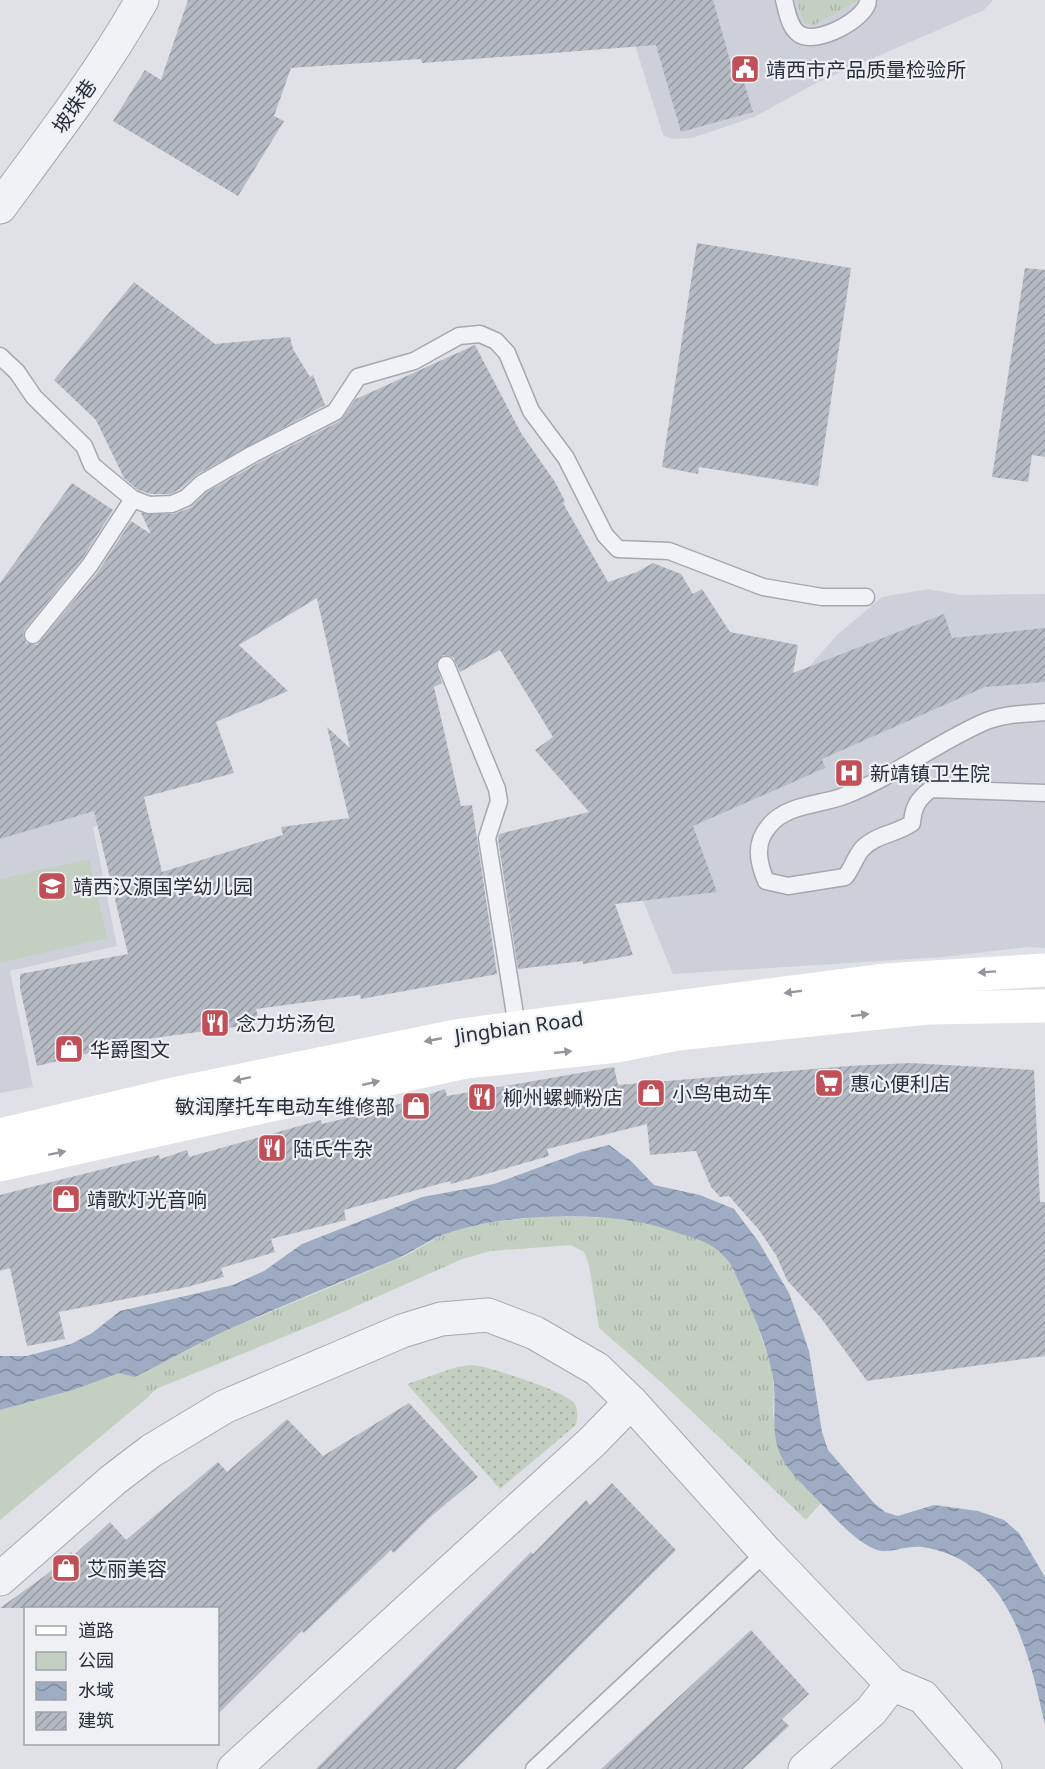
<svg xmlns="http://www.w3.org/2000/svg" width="1045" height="1769" font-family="'Noto Sans','Noto Sans SC',sans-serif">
  <defs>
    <pattern id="grass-tufts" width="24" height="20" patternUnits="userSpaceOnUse" patternTransform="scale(1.5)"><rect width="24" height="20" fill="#c3d0c1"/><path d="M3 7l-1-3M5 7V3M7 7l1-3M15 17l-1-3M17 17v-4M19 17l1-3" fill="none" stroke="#a8b3a7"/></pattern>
    <pattern id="garden-dots" width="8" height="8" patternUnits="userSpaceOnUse" patternTransform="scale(1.5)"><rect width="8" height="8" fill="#c3d0c1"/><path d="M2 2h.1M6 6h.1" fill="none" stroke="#a8b3a7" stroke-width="1.8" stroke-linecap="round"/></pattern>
    <pattern id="water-waves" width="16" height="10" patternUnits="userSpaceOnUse" patternTransform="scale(1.5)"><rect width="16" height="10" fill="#9dacc3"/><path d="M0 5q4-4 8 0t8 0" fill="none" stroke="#808ca0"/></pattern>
    <pattern id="building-hatch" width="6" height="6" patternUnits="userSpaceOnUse" patternTransform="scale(1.5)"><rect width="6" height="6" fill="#b6bac3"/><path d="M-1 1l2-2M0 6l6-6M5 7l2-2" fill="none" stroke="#9498a0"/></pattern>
  </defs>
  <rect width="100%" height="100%" fill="#dfe1e6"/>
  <g fill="#cdd0d8">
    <path d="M621 0H993L984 10 818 82 754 117 692 138 672 139 663 135Z"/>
    <path d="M928 589 961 595 1045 594V948L1027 947 943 957 673 974 603 803 786 693 837 635 882 597Z"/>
    <path d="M0 777 137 813 93 827 117 946 10 971 33 1087 0 1093Z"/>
  </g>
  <g fill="url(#grass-tufts)">
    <path d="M796 0H859L814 25 804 23Z"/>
    <path d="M545 1216 621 1218 654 1225 699 1238 718 1250 731 1264 751 1308 771 1364 774 1390 773 1415 782 1459 821 1503 806 1520 661 1382 599 1328 589 1265 584 1252 571 1245 490 1251 460 1260 325 1320 156 1389 147 1398 135 1377 225 1331 405 1256 448 1232 480 1224Z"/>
  </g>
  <g fill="#c3d0c1">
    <path d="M89 859 107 938 0 963V879Z"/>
    <path d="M119 1372 135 1377 147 1398 0 1520V1410L73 1390Z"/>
  </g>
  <path fill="url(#garden-dots)" d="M471 1365 484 1367C505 1373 559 1389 573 1402 579 1408 577 1417 576 1425L500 1489 407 1384 457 1367Z"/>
  <path fill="url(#water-waves)" d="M609 1145 631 1161 654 1185 700 1195 734 1209 758 1241 789 1293 799 1321 809 1351 822 1432 828 1450 874 1503 885 1512 898 1516 934 1505 978 1511 1004 1520 1019 1533 1045 1577V1725C1029 1653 1010 1564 928 1548 910 1544 900 1551 884 1551 863 1551 831 1514 816 1498 805 1487 791 1474 783 1460 770 1438 776 1409 774 1385 770 1350 754 1317 740 1284 736 1277 734 1268 729 1262 711 1239 693 1239 669 1230 612 1210 508 1213 451 1232 431 1238 413 1252 394 1260 338 1283 281 1306 225 1331 195 1345 165 1362 135 1377L119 1373 73 1390 0 1410V1356H27L71 1344 92 1333 120 1311 233 1285 264 1271 302 1244 422 1197 494 1184 581 1152Z"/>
  <g fill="url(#building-hatch)" fill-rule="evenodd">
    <path d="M188 0H713L733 71 740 69 753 112 681 132 656 45 422 63 421 59 291 68 274 116 284 121 238 196 113 121 145 70 161 80Z"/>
    <path d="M697 243 851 268 818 486 699 467 698 474 662 467Z"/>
    <path d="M1025 268 1045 270V457L1032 455 1028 482 992 477Z"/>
    <path d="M134 282 215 344 290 337 293 349 310 377 313 375 325 405 196 475 180 489 170 494H151L138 490 124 478 96 420 54 380Z"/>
    <path d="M475 345 521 433 555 482 565 501 563 503 608 582 637 572 653 563 681 574 693 594 702 589 730 632 798 645 793 673 944 614 952 638 1045 628V682L985 687 822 759 825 768 693 826 717 892 615 904 633 955 583 964V961L518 969 498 839 499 834 589 812 535 750 553 737 500 650 460 672 453 657 443 655 436 664 442 683 434 687 461 806 472 805 497 974 361 999 360 995 256 1009 259 1021 235 1027 147 1039 37 1066 20 988V974L128 954 94 811 0 839V583L72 483 113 510 82 559 25 629 23 634 26 643 37 645 98 572 131 521 151 534 141 513 173 514 190 508 207 492 258 463 340 421 356 399ZM317 598 350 748 327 727 349 818 281 827 283 835 162 872 144 797 234 773 216 722 288 691 239 645Z"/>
    <path d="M910 1063 1034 1070 1040 1202H1045V1356L867 1381 821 1318 787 1280 776 1255 759 1230 729 1196 720 1197 711 1187 696 1151 650 1155 647 1124 547 1149 549 1156 451 1184 450 1181 344 1210 346 1220 271 1239 275 1252 221 1268 224 1277 187 1287 59 1312 65 1339 27 1346 10 1268 0 1271V1195L159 1155 160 1159 187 1150 189 1157 321 1120 322 1124 384 1109 445 1089 447 1096 614 1067 618 1085 849 1066Z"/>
    <path d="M409 1403 478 1477 428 1519 394 1553 391 1550 304 1633 302 1631 218 1714V1608H0L46 1575 71 1552 74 1555 110 1522 126 1540 218 1462 227 1472 287 1419 323 1456Z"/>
    <path d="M612 1483 676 1550 456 1769H316L531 1552 533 1554 586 1500 590 1505Z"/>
    <path d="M751 1630 809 1694 782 1719 789 1726 743 1769H601Z"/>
  </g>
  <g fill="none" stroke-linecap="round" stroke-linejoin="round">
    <g stroke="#a5a8b0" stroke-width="19">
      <g id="service">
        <path d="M784 0C787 11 789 27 799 34 817 46 868 18 868 0"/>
        <path d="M0 356 17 372 34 397 84 446 92 465 133 499 149 505 172 504 186 498 201 484 253 454 335 412 358 377 414 361 459 336 480 334 496 341 507 353 531 411 566 458 605 535 618 549 669 551 763 587 822 597H866"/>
        <path d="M33 635 90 565 133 499"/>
        <path d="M446 665 497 789 499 801 487 838 517 1027"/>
        <path d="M1045 712C1023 714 1002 714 982 723 935 744 893 777 844 796 821 805 786 804 769 826 754 843 758 862 766 881L788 886 845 877C852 869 855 857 862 849 876 834 897 834 912 823 913 807 918 799 931 789L1045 793"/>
        <path d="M534 1769 766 1552"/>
      </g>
    </g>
    <g stroke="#a5a8b0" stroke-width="35">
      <g id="minor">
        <path d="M0 1579 113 1480 151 1451 224 1407 402 1331 441 1319 488 1315 535 1333 597 1369 631 1402 766 1552 892 1684 923 1697 985 1769"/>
        <path d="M234 1769 592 1442 631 1402"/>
        <path d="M805 1769 871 1711 892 1684"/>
      </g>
    </g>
    <g stroke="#a5a8b0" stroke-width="35">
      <path id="tertiary" d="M0 207C50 139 101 73 142 0"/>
    </g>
    <use href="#service" stroke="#f1f2f5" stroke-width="16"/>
    <use href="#minor" stroke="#f1f2f5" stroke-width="33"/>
    <use href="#tertiary" stroke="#f1f2f5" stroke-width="33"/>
    <g stroke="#fff" stroke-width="33">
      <path d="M0 1135 173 1094 461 1035 884 980 1045 970"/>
      <path d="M0 1165 466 1062 617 1046 677 1034 927 1008 1045 1006"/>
    </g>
  </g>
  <defs><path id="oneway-solid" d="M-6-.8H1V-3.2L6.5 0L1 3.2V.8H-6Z" transform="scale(1.5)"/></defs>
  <g fill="#94969e">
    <use href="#oneway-solid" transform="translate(987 972) rotate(176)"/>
    <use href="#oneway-solid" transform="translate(793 992) rotate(173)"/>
    <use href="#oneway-solid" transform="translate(860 1015) rotate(-7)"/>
    <use href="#oneway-solid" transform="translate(433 1040) rotate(169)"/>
    <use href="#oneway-solid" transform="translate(563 1052) rotate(-6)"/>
    <use href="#oneway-solid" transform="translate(242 1079) rotate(168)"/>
    <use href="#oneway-solid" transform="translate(371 1083) rotate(-13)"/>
    <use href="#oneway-solid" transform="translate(57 1153) rotate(-12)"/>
  </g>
  <defs>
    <g id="civic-square" transform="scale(1.5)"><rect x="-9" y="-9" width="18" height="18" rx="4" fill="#c04f57" stroke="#eef0f4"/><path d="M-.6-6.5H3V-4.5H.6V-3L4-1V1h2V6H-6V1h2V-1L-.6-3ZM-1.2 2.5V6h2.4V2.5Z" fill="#fff"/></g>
    <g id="hospital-square" transform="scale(1.5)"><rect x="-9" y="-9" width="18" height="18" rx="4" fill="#c04f57" stroke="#eef0f4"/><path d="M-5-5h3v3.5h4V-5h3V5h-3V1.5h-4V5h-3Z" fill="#fff"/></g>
    <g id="school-square" transform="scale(1.5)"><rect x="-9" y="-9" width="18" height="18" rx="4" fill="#c04f57" stroke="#eef0f4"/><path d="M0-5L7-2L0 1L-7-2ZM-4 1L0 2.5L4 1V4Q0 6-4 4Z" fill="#fff"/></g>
    <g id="restaurant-square" transform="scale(1.5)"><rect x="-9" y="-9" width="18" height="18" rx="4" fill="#c04f57" stroke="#eef0f4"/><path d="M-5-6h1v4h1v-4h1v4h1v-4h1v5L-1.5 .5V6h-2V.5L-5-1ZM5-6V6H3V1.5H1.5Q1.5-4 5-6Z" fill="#fff"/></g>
    <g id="shop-square" transform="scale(1.5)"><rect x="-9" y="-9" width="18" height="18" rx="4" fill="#c04f57" stroke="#eef0f4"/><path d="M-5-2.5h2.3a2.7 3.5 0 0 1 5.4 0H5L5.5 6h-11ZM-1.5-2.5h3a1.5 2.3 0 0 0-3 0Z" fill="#fff"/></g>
    <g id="supermarket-square" transform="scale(1.5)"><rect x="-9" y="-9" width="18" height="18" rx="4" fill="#c04f57" stroke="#eef0f4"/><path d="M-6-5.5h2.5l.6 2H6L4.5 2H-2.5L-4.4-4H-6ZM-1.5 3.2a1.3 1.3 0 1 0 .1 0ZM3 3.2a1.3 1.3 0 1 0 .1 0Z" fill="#fff"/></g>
  </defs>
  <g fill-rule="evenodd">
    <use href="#civic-square" x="745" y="69"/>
    <use href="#hospital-square" x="849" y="773"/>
    <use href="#school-square" x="52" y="886"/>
    <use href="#restaurant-square" x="215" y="1023"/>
    <use href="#shop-square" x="69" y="1049"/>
    <use href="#supermarket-square" x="829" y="1083"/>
    <use href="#shop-square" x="651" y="1093"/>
    <use href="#restaurant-square" x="482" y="1097"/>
    <use href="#shop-square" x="416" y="1106"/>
    <use href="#restaurant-square" x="272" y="1148"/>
    <use href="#shop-square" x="66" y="1199"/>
    <use href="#shop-square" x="66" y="1568"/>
  </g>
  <g text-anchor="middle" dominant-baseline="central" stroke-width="4.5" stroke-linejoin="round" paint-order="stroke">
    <g font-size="20" fill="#292e3c" stroke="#eef0f4" text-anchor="start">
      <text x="766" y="69">靖西市产品质量检验所</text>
      <text x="870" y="773">新靖镇卫生院</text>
      <text x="73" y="886">靖西汉源国学幼儿园</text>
      <text x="236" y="1023">念力坊汤包</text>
      <text x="90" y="1049">华爵图文</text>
      <text x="850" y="1083">惠心便利店</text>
      <text x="672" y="1093">小鸟电动车</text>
      <text x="503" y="1097">柳州螺蛳粉店</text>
      <text x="395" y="1106" text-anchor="end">敏润摩托车电动车维修部</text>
      <text x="293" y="1148">陆氏牛杂</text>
      <text x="87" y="1199">靖歌灯光音响</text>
      <text x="87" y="1568">艾丽美容</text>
    </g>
    <g font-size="20" fill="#292e3c" stroke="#eef0f4">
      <text transform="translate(74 106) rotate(-55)">坡珠巷</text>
      <text transform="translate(519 1027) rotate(-8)">Jingbian Road</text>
    </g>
  </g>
  <rect x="24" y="1607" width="195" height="138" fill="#eef0f4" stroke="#9fa2aa" stroke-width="1.5"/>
  <rect x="36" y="1626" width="30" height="9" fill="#ffffff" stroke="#9fa2aa" stroke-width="1.5"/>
  <text x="78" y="1637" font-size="18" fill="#292e3c">道路</text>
  <rect x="36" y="1652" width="30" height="18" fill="#c3d0c1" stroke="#9fa2aa" stroke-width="1.5"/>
  <text x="78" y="1667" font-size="18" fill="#292e3c">公园</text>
  <rect x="36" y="1682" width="30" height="18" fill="url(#water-waves)" stroke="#9fa2aa" stroke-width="1.5"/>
  <text x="78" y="1697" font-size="18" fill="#292e3c">水域</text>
  <rect x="36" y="1712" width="30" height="18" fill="url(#building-hatch)" stroke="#9fa2aa" stroke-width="1.5"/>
  <text x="78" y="1727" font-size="18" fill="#292e3c">建筑</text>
</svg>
